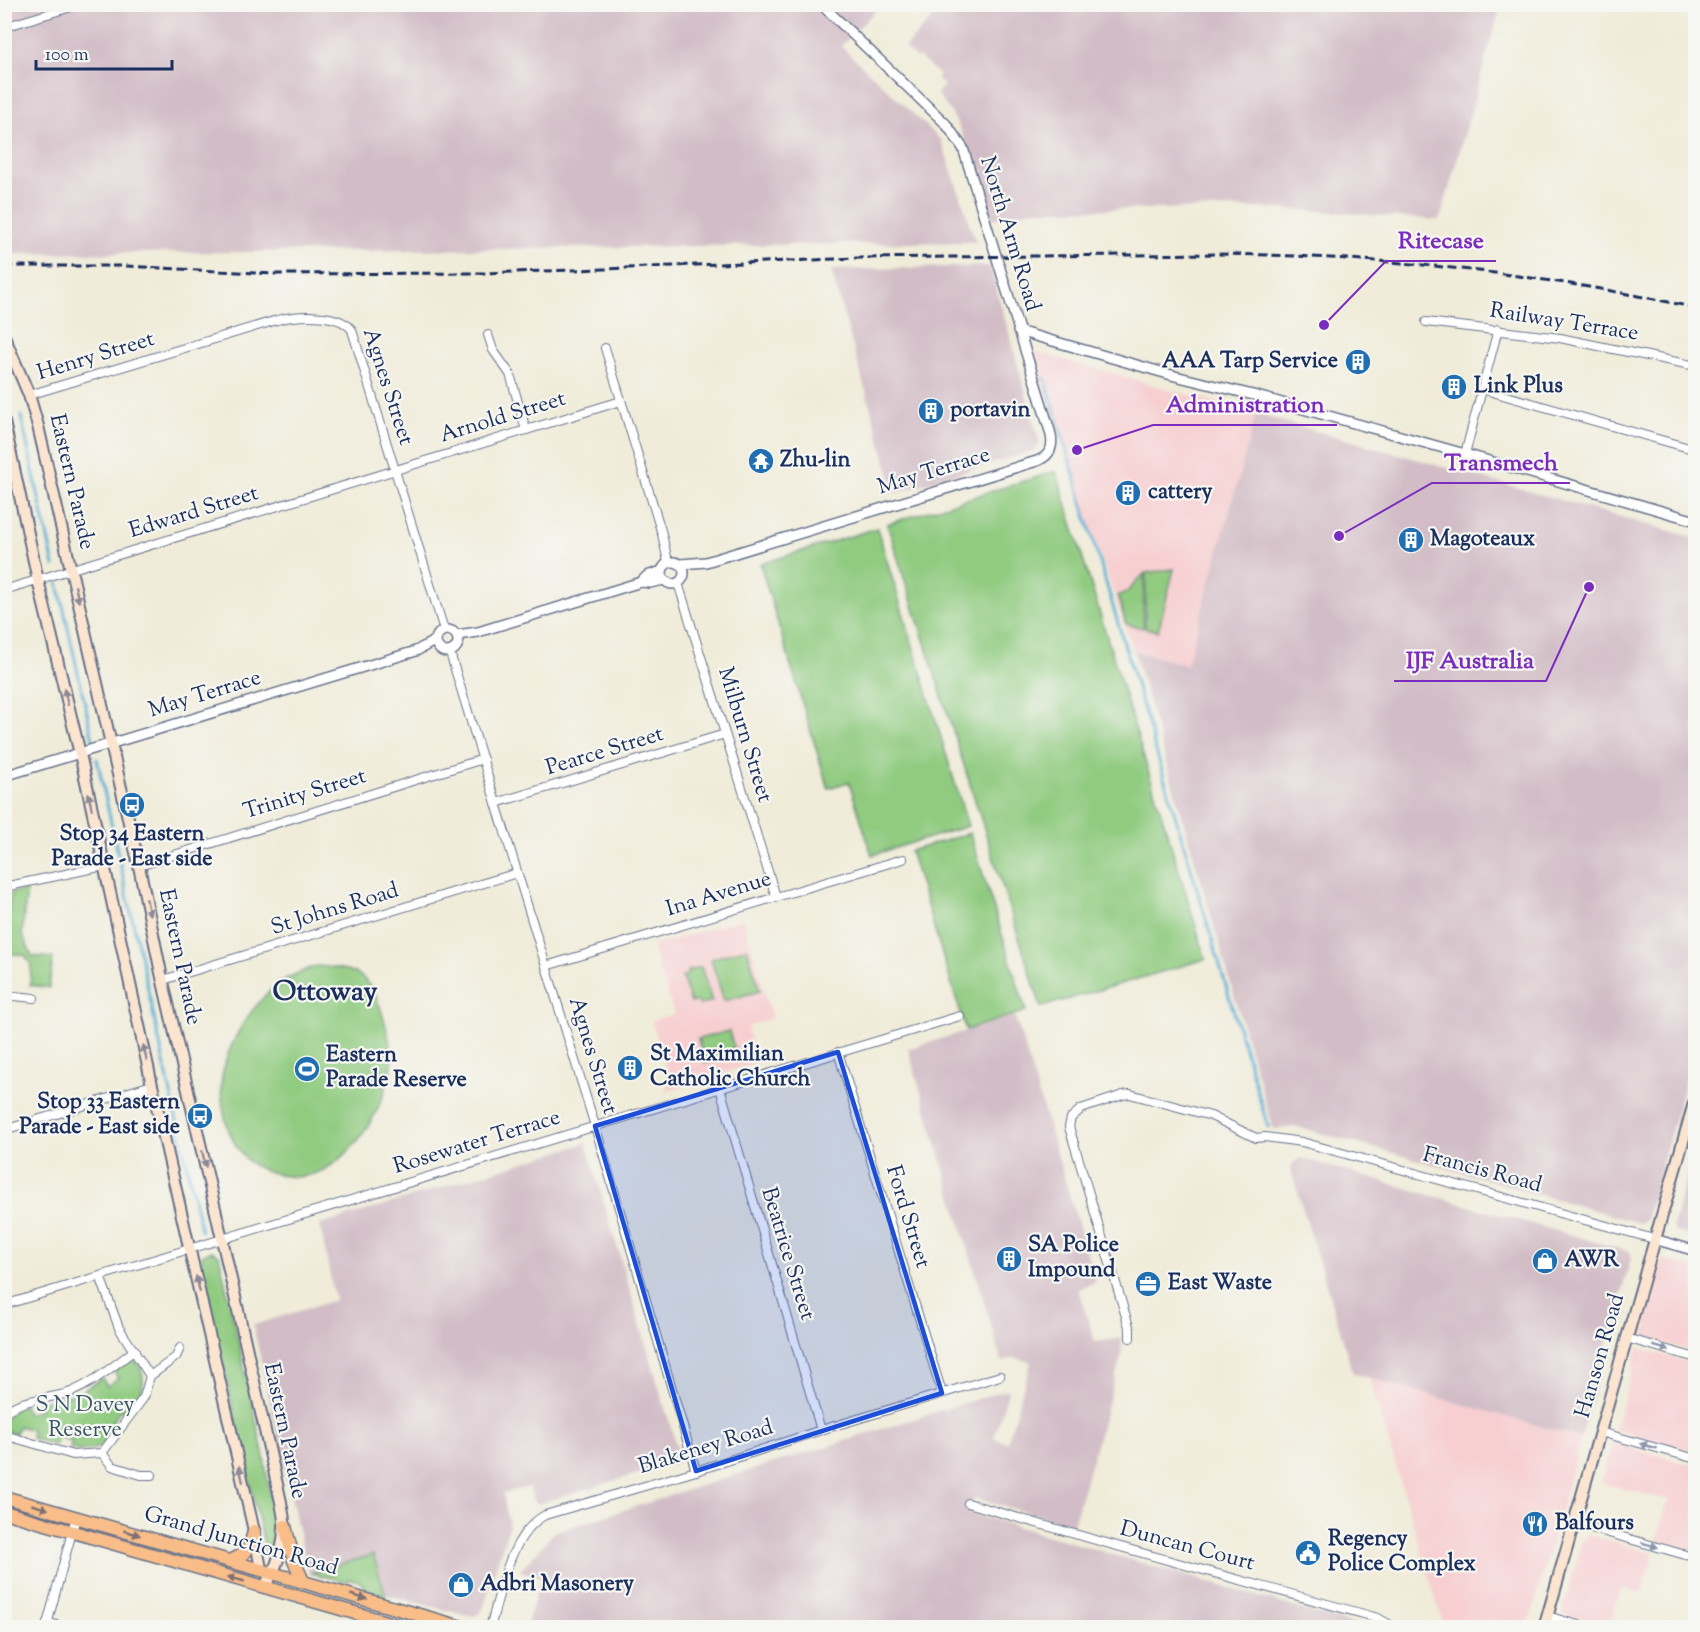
<svg xmlns="http://www.w3.org/2000/svg" width="1700" height="1632" font-family="'Sorts Mill Goudy',serif">
  <rect width="100%" height="100%" fill="#f6f6f2"/>
  <filter id="ink" filterUnits="userSpaceOnUse"><feTurbulence type="fractalNoise" baseFrequency=".0167" numOctaves="2"/><feDisplacementMap in="SourceGraphic" scale="12" xChannelSelector="R" yChannelSelector="G"/><feConvolveMatrix kernelMatrix="1 2 1 2 8 2 1 2 1" color-interpolation-filters="sRGB"/></filter>
  <filter id="wash" filterUnits="userSpaceOnUse"><feTurbulence type="fractalNoise" baseFrequency=".008" numOctaves="4" result="noise"/><feDisplacementMap in="SourceGraphic" scale="24" xChannelSelector="R" yChannelSelector="G"/><feGaussianBlur stdDeviation="1.35" result="paint"/><feColorMatrix in="noise" values="0 0 0 0 0 0 0 0 0 0 0 0 0 0 0 0 0 1.4 0 .05"/><feComposite in="paint" operator="in"/></filter>
  <g filter="url(#wash)">
    <rect width="100%" height="100%" fill="#f0ecd9"/>
    <g fill="#f7cfd1">
      <path d="M1029 350 1256 414 1187 666 1134 651Z"/>
      <path d="M743 919 772 1018 747 1027 757 1062 666 1092 668 1075 651 1021 674 1014 652 946Z"/>
      <path d="M1662 1259 1695 1268V1352L1643 1338Z"/>
      <path d="M1638 1348 1695 1364V1452L1615 1430Z"/>
      <path d="M1369 1377 1581 1438 1528 1627H1444Z"/>
      <path d="M1613 1443 1695 1466V1552L1656 1540 1668 1500 1601 1483Z"/>
      <path d="M1589 1535 1654 1553 1642 1593 1621 1588 1609 1627 1562 1614 1582 1540Z"/>
    </g>
    <g fill="#d2bdc6">
      <path d="M4 5H881L841 46 941 140 976 242 343 251 11 254 4 224Z"/>
      <path d="M945 5H1501L1440 220 1303 210 1259 208 1032 210 992 219 961 131 952 114 937 94 944 85 937 78 939 75 919 57 916 58 904 48Z"/>
      <path d="M990 266 1040 444 1036 450 895 493 831 270Z"/>
      <path d="M1256 414 1695 538V1046L1646 1220 1639 1223 1468 1174 1298 1127 1273 1129 1134 651 1187 665Z"/>
      <path d="M1015 1016 1096 1282 1078 1289 1095 1342 1122 1338 1121 1357 1073 1525 974 1498 970 1513 1363 1627H526L541 1577 520 1571 554 1532 1009 1389 994 1438 1007 1443 1031 1362 1014 1358 1002 1362 908 1049Z"/>
      <path d="M586 1143 681 1461 537 1504 533 1501 530 1487 503 1493 509 1525 508 1529 483 1609 480 1613 475 1616H468L387 1595 373 1555 310 1572 307 1569 253 1325 335 1300 320 1225Z"/>
      <path d="M1695 1146V1237L1675 1232 1673 1226Z"/>
      <path d="M1300 1158 1631 1252V1258L1581 1438 1353 1373 1290 1167Z"/>
    </g>
    <g fill="#90cb80" stroke="#567d6f" stroke-width="1.5">
      <path d="M1056 471 1206 959 1041 1007 887 524Z"/>
      <path d="M877 528 968 826 872 855 849 782 828 788 760 564Z"/>
      <path d="M1174 569 1158 631 1145 628 1146 573Z"/>
      <path d="M1144 574 1143 628 1126 624 1118 596 1127 592Z"/>
      <path d="M970 833 1026 1011 966 1030 910 851Z"/>
      <path d="M27 890 22 934 32 956 53 958 49 988 30 985 31 965 25 955 5 953V932L6 930 11 893Z"/>
      <path d="M747 948 760 991 724 1001 711 959Z"/>
      <path d="M317 966C329 967 342 968 353 972 368 978 375 993 380 1007 387 1027 394 1052 391 1074 390 1079 386 1085 385 1091 370 1132 332 1187 281 1175 269 1172 258 1170 248 1161 236 1149 229 1135 225 1118 223 1108 221 1097 221 1087 223 1049 248 1010 276 985 288 976 303 971 317 966Z"/>
      <path d="M701 967 712 1001 699 1005 697 1001 691 1003 682 977 688 975 687 971Z"/>
      <path d="M729 1031 736 1055 705 1063 698 1039Z"/>
      <path d="M212 1251 219 1255 264 1457 277 1540 274 1558 272 1559 267 1555 263 1540 200 1264 203 1254Z"/>
      <path d="M129 1361C144 1361 145 1381 141 1393 137 1401 131 1408 126 1414L120 1410 112 1422 118 1426C114 1432 110 1439 105 1443 96 1451 81 1452 70 1449L72 1441 58 1437 55 1445 31 1438 32 1430 19 1426 16 1433 14 1434C5 1431 5 1428 5 1418L18 1407 24 1405 27 1414 40 1410 38 1402 79 1393 102 1378 107 1386 118 1378 114 1371Z"/>
      <path d="M373 1555 386 1595 366 1589 359 1581 349 1579 348 1582 311 1573Z"/>
    </g>
    <g fill="none" stroke-linecap="round" stroke-linejoin="round">
      <g stroke="#5baed6" stroke-width="3">
        <path d="M1045 378 1268 1127"/>
        <path d="M21 416 54 566"/>
        <path d="M58 583 93 740"/>
        <path d="M97 759 201 1230"/>
      </g>
    </g>
  </g>
  <g filter="url(#ink)">
    <g fill="none" stroke-linecap="round" stroke-linejoin="round">
      <g stroke="#667189" stroke-width="10">
        <g id="minor">
          <path d="M4 27 81 4"/>
          <path d="M1426 322 1560 338 1696 366"/>
          <path d="M488 335 493 350 510 374 526 430"/>
          <path d="M605 348 662 534 668 562"/>
          <path d="M1482 389 1696 450"/>
          <path d="M29 395 277 320C297 315 339 312 352 330L444 630"/>
          <path d="M1465 454 1498 329"/>
          <path d="M678 583 776 897"/>
          <path d="M4 590 621 401"/>
          <path d="M450 653 595 1126 696 1471"/>
          <path d="M496 803 725 734"/>
          <path d="M139 866 483 759"/>
          <path d="M4 887 104 866"/>
          <path d="M546 966 903 859"/>
          <path d="M163 980 517 873"/>
          <path d="M4 995 34 998"/>
          <path d="M838 1052 942 1393"/>
          <path d="M720 1088 821 1430"/>
          <path d="M4 1130 152 1085"/>
          <path d="M100 1276 119 1328 150 1376 144 1397 102 1453"/>
          <path d="M4 1305 960 1016"/>
          <path d="M1130 1338V1330L1069 1127 1071 1118 1081 1109 1123 1095 1130 1094 1211 1116 1256 1138 1265 1137 1302 1142 1654 1239"/>
          <path d="M1626 1338 1696 1358"/>
          <path d="M150 1376 176 1357 180 1348"/>
          <path d="M4 1413C23 1397 49 1400 71 1392 94 1383 114 1365 135 1350"/>
          <path d="M1600 1432 1696 1459"/>
          <path d="M4 1434 8 1436 73 1455 102 1453 112 1466 141 1475H152"/>
          <path d="M968 1503C1104 1544 1241 1580 1378 1618L1396 1628"/>
          <path d="M1574 1523 1696 1558"/>
          <path d="M1547 1616 1589 1628"/>
          <path d="M47 1622 66 1628"/>
          <path d="M46 1628 76 1517"/>
          <path d="M490 1628C501 1591 509 1535 545 1515L696 1471 821 1430 1000 1376"/>
        </g>
      </g>
      <g stroke="#667189" stroke-width="12">
        <g id="tertiary">
          <path d="M1018 331 1175 376 1253 395 1465 454 1696 521"/>
          <circle cx="673" cy="573" r="11"/>
          <path d="M681 564 706 562 1037 461C1052 455 1054 445 1050 431L963 148 946 124 821 4"/>
          <path d="M641 582 647 576 662 571"/>
          <circle cx="447" cy="641" r="11"/>
          <path d="M457 635 478 632 641 582 650 583 664 580"/>
          <path d="M4 776 416 651 436 640"/>
          <path d="M1654 1239 1696 1251"/>
        </g>
      </g>
      <g stroke="#667189" stroke-width="14">
        <g id="secondary">
          <path d="M4 336 29 395 38 426 139 866 161 973 222 1239 281 1502C282 1510 285 1519 284 1527 284 1549 276 1569 264 1587"/>
          <path d="M4 422 38 580 80 754 152 1085 254 1531 261 1569"/>
          <path d="M1544 1628 1696 1096"/>
        </g>
      </g>
      <g stroke="#667189" stroke-width="15">
        <g id="trunk">
          <path d="M4 1497 465 1628"/>
          <path d="M4 1512 407 1628"/>
          <path d="M285 1526 294 1561 303 1581"/>
          <path d="M230 1561C247 1554 250 1549 254 1531"/>
        </g>
      </g>
      <use href="#minor" stroke="#fff" stroke-width="8"/>
      <use href="#tertiary" stroke="#fff" stroke-width="9"/>
      <use href="#secondary" stroke="#fce5d0" stroke-width="10"/>
      <use href="#trunk" stroke="#f8bd89" stroke-width="12"/>
      <path stroke="#1b2f5e" stroke-width="3" stroke-dasharray="9 4.5" stroke-linecap="butt" d="M4 266H127L272 274 483 273 604 269 857 258 1218 254C1379 256 1538 273 1696 308"/>
    </g>
    <defs><path id="oneway-solid" d="M-6-.8H1V-3.2L6.5 0L1 3.2V.8H-6Z" transform="scale(1.5)"/></defs>
    <g fill="#8c8a97">
      <use href="#oneway-solid" transform="translate(77 594) rotate(77)"/>
      <use href="#oneway-solid" transform="translate(66 697) rotate(-104)"/>
      <use href="#oneway-solid" transform="translate(90 801) rotate(-102)"/>
      <use href="#oneway-solid" transform="translate(148 907) rotate(78)"/>
      <use href="#oneway-solid" transform="translate(145 1053) rotate(-102)"/>
      <use href="#oneway-solid" transform="translate(204 1159) rotate(77)"/>
      <use href="#oneway-solid" transform="translate(198 1284) rotate(-103)"/>
      <use href="#oneway-solid" transform="translate(241 1474) rotate(-103)"/>
    </g>
    <g fill="#8d97ae">
      <use href="#oneway-solid" transform="translate(1661 1348) rotate(16)"/>
      <use href="#oneway-solid" transform="translate(1648 1446) rotate(-164)"/>
      <use href="#oneway-solid" transform="translate(1650 1545) rotate(16)"/>
    </g>
    <g fill="#7e6f71">
      <use href="#oneway-solid" transform="translate(40 1507) rotate(16)"/>
      <use href="#oneway-solid" transform="translate(132 1533) rotate(16)"/>
      <use href="#oneway-solid" transform="translate(236 1579) rotate(-164)"/>
      <use href="#oneway-solid" transform="translate(359 1597) rotate(16)"/>
    </g>
  </g>
  <path fill="#1d4ed8" fill-opacity="0.2" stroke="#1d4ed8" stroke-width="4.5" stroke-linejoin="round" d="M838 1052 942 1393 696 1471 595 1126Z"/>
  <defs>
    <g id="building-disc" transform="scale(1.35)"><circle r="9.5" fill="#1f6fb2" stroke="#f6f6f2"/><path d="M-4-6H4V6H1V3H-1V6H-4ZM-2.5-4.3h1.7v1.8h-1.7ZM.8-4.3h1.7v1.8H.8ZM-2.5-1h1.7V.8h-1.7ZM.8-1h1.7V.8H.8Z" fill="#fff"/></g>
    <g id="temple-disc" transform="scale(1.35)"><circle r="9.5" fill="#1f6fb2" stroke="#f6f6f2"/><path d="M0-6L5-2H3V0L6.5 2.5H4V6H1.5V3h-3V6H-4V2.5H-6.5L-3 0V-2H-5Z" fill="#fff"/></g>
    <g id="bus-disc" transform="scale(1.35)"><circle r="9.5" fill="#1f6fb2" stroke="#f6f6f2"/><path d="M-5-6H5V4H4V6H2V4H-2V6H-4V4H-5ZM-3.5-4V0h7V-4ZM-3.5 1.2v1.5H-2V1.2ZM2 1.2v1.5H3.5V1.2Z" fill="#fff"/></g>
    <g id="stadium-disc" transform="scale(1.35)"><circle r="9.5" fill="#1f6fb2" stroke="#f6f6f2"/><path d="M0-5a6.5 5 0 1 0 0 10a6.5 5 0 1 0 0-10ZM-3.5-1.8h7v3.6h-7Z" fill="#fff"/></g>
    <g id="shop-disc" transform="scale(1.35)"><circle r="9.5" fill="#1f6fb2" stroke="#f6f6f2"/><path d="M-5-2.5h2.3a2.7 3.5 0 0 1 5.4 0H5L5.5 6h-11ZM-1.5-2.5h3a1.5 2.3 0 0 0-3 0Z" fill="#fff"/></g>
    <g id="office-disc" transform="scale(1.35)"><circle r="9.5" fill="#1f6fb2" stroke="#f6f6f2"/><path d="M-6-3h4V-5.5h4V-3h4V5H-6ZM-1-4.5V-3h2v-1.5ZM-6 0V1H6V0Z" fill="#fff"/></g>
    <g id="restaurant-disc" transform="scale(1.35)"><circle r="9.5" fill="#1f6fb2" stroke="#f6f6f2"/><path d="M-5-6h1v4h1v-4h1v4h1v-4h1v5L-1.5 .5V6h-2V.5L-5-1ZM5-6V6H3V1.5H1.5Q1.5-4 5-6Z" fill="#fff"/></g>
    <g id="civic-disc" transform="scale(1.35)"><circle r="9.5" fill="#1f6fb2" stroke="#f6f6f2"/><path d="M-.6-6.5H3V-4.5H.6V-3L4-1V1h2V6H-6V1h2V-1L-.6-3ZM-1.2 2.5V6h2.4V2.5Z" fill="#fff"/></g>
  </defs>
  <g fill-rule="evenodd">
    <use href="#building-disc" x="1358" y="362"/>
    <use href="#building-disc" x="1454" y="387"/>
    <use href="#building-disc" x="931" y="411"/>
    <use href="#temple-disc" x="761" y="461"/>
    <use href="#building-disc" x="1128" y="493"/>
    <use href="#building-disc" x="1411" y="540"/>
    <use href="#bus-disc" x="132" y="805"/>
    <use href="#building-disc" x="630" y="1068"/>
    <use href="#stadium-disc" x="307" y="1069"/>
    <use href="#bus-disc" x="200" y="1116"/>
    <use href="#building-disc" x="1009" y="1259"/>
    <use href="#shop-disc" x="1545" y="1261"/>
    <use href="#office-disc" x="1148" y="1284"/>
    <use href="#restaurant-disc" x="1535" y="1524"/>
    <use href="#civic-disc" x="1308" y="1553"/>
    <use href="#shop-disc" x="461" y="1585"/>
  </g>
  <g text-anchor="middle" dominant-baseline="central" stroke-width="4.5" stroke-linejoin="round" paint-order="stroke">
    <g font-size="22" fill="#1b2f5e" stroke="#f6f6f2">
      <text transform="translate(1009 234) rotate(73)">North Arm Road</text>
      <text transform="translate(1564 323) rotate(9)">Railway Terrace</text>
      <text transform="translate(96 357) rotate(-17)">Henry Street</text>
      <text transform="translate(387 387) rotate(72)">Agnes Street</text>
      <text transform="translate(503 418) rotate(-17)">Arnold Street</text>
      <text transform="translate(934 472) rotate(-17)">May Terrace</text>
      <text transform="translate(71 482) rotate(77)">Eastern Parade</text>
      <text transform="translate(194 513) rotate(-17)">Edward Street</text>
      <text transform="translate(205 695) rotate(-17)">May Terrace</text>
      <text transform="translate(744 735) rotate(73)">Milburn Street</text>
      <text transform="translate(605 752) rotate(-17)">Pearce Street</text>
      <text transform="translate(305 795) rotate(-17)">Trinity Street</text>
      <text transform="translate(719 895) rotate(-17)">Ina Avenue</text>
      <text transform="translate(335 910) rotate(-17)">St Johns Road</text>
      <text transform="translate(179 957) rotate(78)">Eastern Parade</text>
      <text transform="translate(592 1056) rotate(73)">Agnes Street</text>
      <text transform="translate(477 1143) rotate(-17)">Rosewater Terrace</text>
      <text transform="translate(1482 1171) rotate(15)">Francis Road</text>
      <text transform="translate(907 1217) rotate(73)">Ford Street</text>
      <text transform="translate(787 1254) rotate(73)">Beatrice Street</text>
      <text transform="translate(1601 1356) rotate(-74)">Hanson Road</text>
      <text transform="translate(284 1431) rotate(78)">Eastern Parade</text>
      <text transform="translate(706 1448) rotate(-17)">Blakeney Road</text>
      <text transform="translate(241 1542) rotate(16)">Grand Junction Road</text>
      <text transform="translate(1187 1547) rotate(15)">Duncan Court</text>
    </g>
    <g font-size="22" font-weight="bold" fill="#1b2f5e" stroke="#f6f6f2" text-anchor="start">
      <text x="1338" y="362" text-anchor="end">AAA Tarp Service</text>
      <text x="1474" y="387">Link Plus</text>
      <text x="950" y="411">portavin</text>
      <text x="780" y="461">Zhu-lin</text>
      <text x="1148" y="493">cattery</text>
      <text x="1430" y="540">Magoteaux</text>
      <text x="132" y="835" text-anchor="middle">Stop 34 Eastern<tspan x="132" dy="25">Parade - East side</tspan></text>
      <text x="650" y="1055">St Maximilian<tspan x="650" dy="25">Catholic Church</tspan></text>
      <text x="326" y="1056">Eastern<tspan x="326" dy="25">Parade Reserve</tspan></text>
      <text x="180" y="1103" text-anchor="end">Stop 33 Eastern<tspan x="180" dy="25">Parade - East side</tspan></text>
      <text x="1028" y="1246">SA Police<tspan x="1028" dy="25">Impound</tspan></text>
      <text x="1564" y="1261">AWR</text>
      <text x="1168" y="1284">East Waste</text>
      <text x="1555" y="1524">Balfours</text>
      <text x="1328" y="1540">Regency<tspan x="1328" dy="25">Police Complex</tspan></text>
      <text x="480" y="1585">Adbri Masonery</text>
    </g>
    <g font-size="22" fill="#385666" stroke="#f6f6f2">
      <text x="85" y="1406">S N Davey<tspan x="85" dy="25">Reserve</tspan></text>
    </g>
    <g font-size="28" font-weight="bold" fill="#1b2f5e" stroke="#f6f6f2">
      <text x="325" y="993">Ottoway</text>
    </g>
  </g>
  <path fill="none" stroke="#7b2cbf" stroke-width="2" d="M1324 325L1386 261H1496M1077 450L1153 425H1337M1339 536L1432 483H1570M1589 587L1546 681H1394"/>
  <g fill="#7b2cbf" stroke="#f6f6f2" stroke-width="2">
    <circle cx="1324" cy="325" r="6"/>
    <circle cx="1077" cy="450" r="6"/>
    <circle cx="1339" cy="536" r="6"/>
    <circle cx="1589" cy="587" r="6"/>
  </g>
  <g font-size="24" text-anchor="middle" font-weight="bold" fill="#7b2cbf" stroke="#f6f6f2" stroke-width="4.5" stroke-linejoin="round" paint-order="stroke">
    <text x="1441" y="248">Ritecase</text>
    <text x="1245" y="412">Administration</text>
    <text x="1501" y="470">Transmech</text>
    <text x="1470" y="668">IJF Australia</text>
  </g>
  <rect width="1700" height="1632" fill="none" stroke="#f6f6f2" stroke-width="24"/>
  <path d="M36 60v9h136v-9" fill="none" stroke="#1b2f5e" stroke-width="3"/>
  <text x="45" y="60" font-size="18" fill="#1b2f5e" stroke="#f6f6f2" stroke-width="4.5" paint-order="stroke">100 m</text>
</svg>
